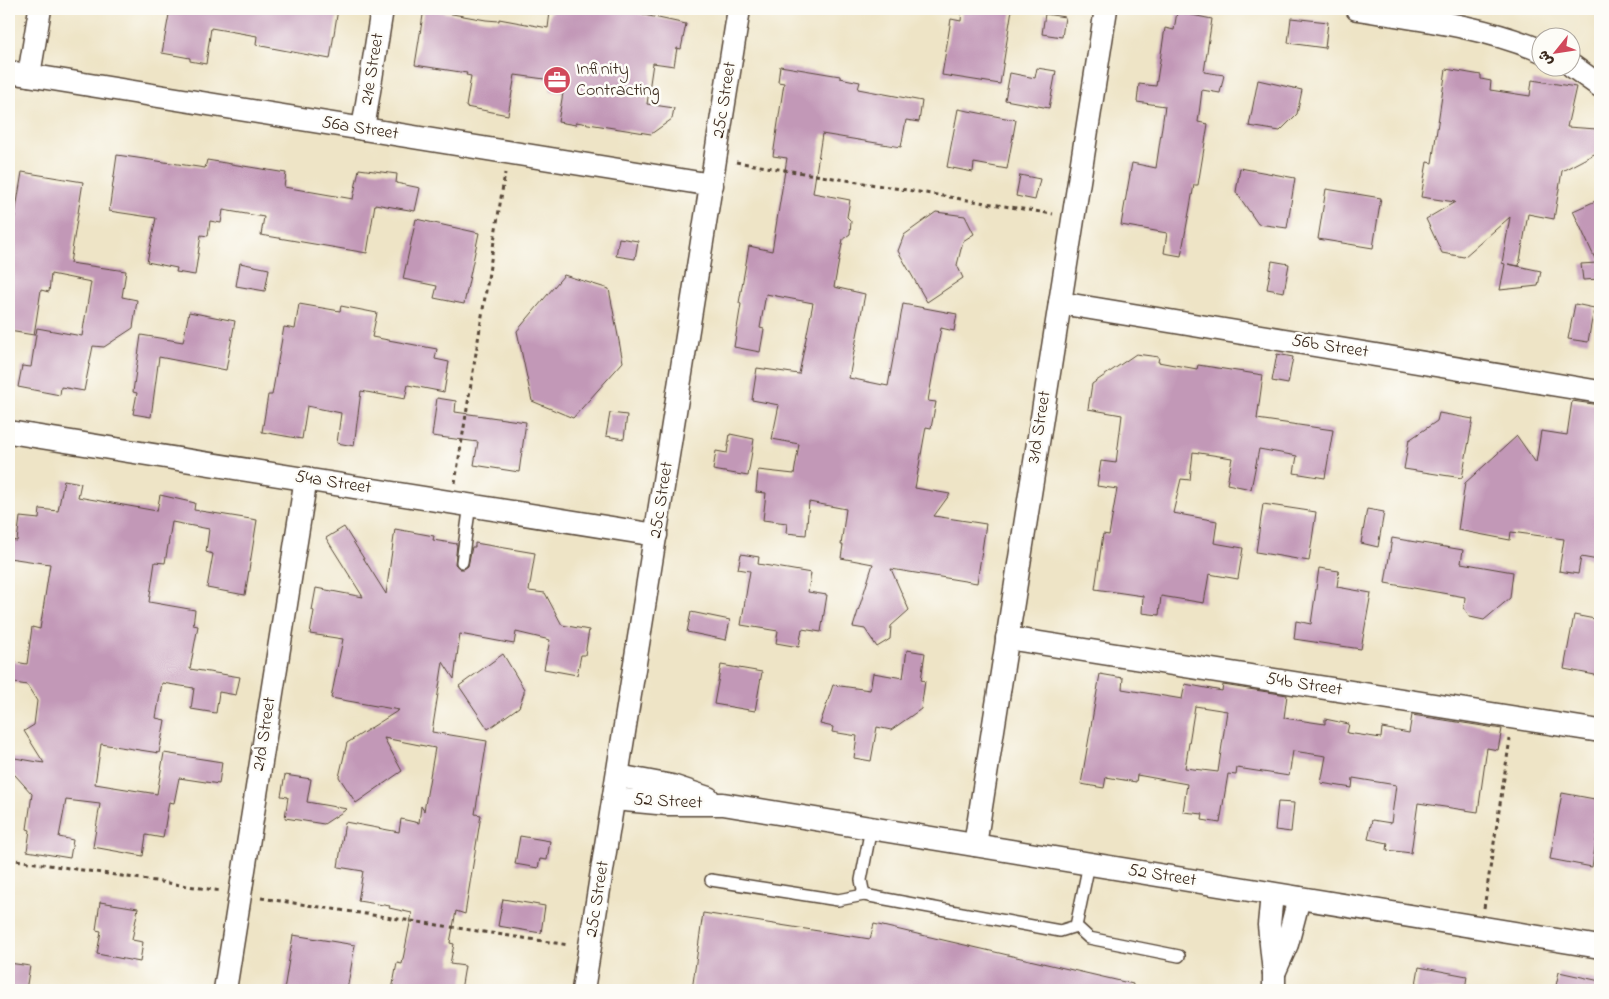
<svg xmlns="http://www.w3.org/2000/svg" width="1609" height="999" font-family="'Indie Flower','Playpen Sans Arabic',sans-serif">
  <rect width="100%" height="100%" fill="#fdfcf7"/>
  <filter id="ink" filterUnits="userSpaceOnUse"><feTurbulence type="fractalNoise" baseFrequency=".02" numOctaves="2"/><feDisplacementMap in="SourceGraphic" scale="10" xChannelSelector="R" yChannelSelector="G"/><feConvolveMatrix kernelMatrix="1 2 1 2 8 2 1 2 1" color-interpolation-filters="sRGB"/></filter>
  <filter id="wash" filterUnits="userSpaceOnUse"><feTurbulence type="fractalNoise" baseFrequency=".0096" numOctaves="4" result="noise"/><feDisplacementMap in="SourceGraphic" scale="20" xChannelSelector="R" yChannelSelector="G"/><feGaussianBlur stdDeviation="1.12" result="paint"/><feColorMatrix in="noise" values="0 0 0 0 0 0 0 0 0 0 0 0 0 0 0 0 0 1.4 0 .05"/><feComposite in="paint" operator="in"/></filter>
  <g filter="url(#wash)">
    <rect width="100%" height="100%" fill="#eee4c6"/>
    <g id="blocks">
      <g fill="#c298b7" fill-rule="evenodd">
        <path d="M170 9H338L330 59 256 45 257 36 211 28 206 64 190 61V58L162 53Z"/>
        <path d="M424 9 486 20 499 21V19L548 28 550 12 552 13 553 9H627L626 11 686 24 681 49 677 48 674 66 653 63 647 104 674 108 672 119 651 134 576 122V125L558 122 563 93 550 91 552 80 515 75 508 115 466 107 471 76 466 75 467 73 415 65Z"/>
        <path d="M962 9H1012L1000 84 942 75 951 19 961 21Z"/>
        <path d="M1177 12 1212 19 1204 72 1224 75 1220 93 1202 90 1198 122 1208 124 1198 185H1194L1181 256 1164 253 1167 233 1121 225 1132 163 1156 168 1165 106 1137 102 1139 84 1156 86 1165 28 1174 30Z"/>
        <path d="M1045 14 1065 17 1062 37 1042 34Z"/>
        <path d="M1291 18 1328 22 1325 48 1288 43Z"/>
        <path d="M780 66 840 76V78L860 82 858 89 922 101 919 122 906 120 901 147 822 134 813 193 850 200 847 217 851 221 850 234 843 239 834 287 865 294 849 378 888 386 903 304 957 314 954 331 941 328 928 401 936 402 931 428 926 427 915 488 950 494 934 516 986 524 977 583 891 569 909 610 891 626 890 639 877 647 865 629 853 627 873 564 841 558 843 545H841L846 509 809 502 806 535 786 533 787 523 763 520 766 493 756 492 758 470 794 474 799 444 772 439 779 405 752 400 757 368 799 374 813 303 766 294 760 328 764 329 760 352 734 347 741 304 739 303 749 246 772 251 787 158 773 156 784 83 778 82Z"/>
        <path d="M1037 68 1056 71 1049 108 1005 100 1010 73 1035 78Z"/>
        <path d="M1446 69 1481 75V79L1491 81 1490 90 1530 96 1532 80 1576 87 1567 127 1597 129 1600 135V151L1562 171 1554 219 1528 214 1519 266 1508 264 1541 271 1538 286 1500 290 1505 264 1502 263 1510 217 1464 257 1442 253 1426 219 1455 202 1421 197 1427 162 1432 163Z"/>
        <path d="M1258 80 1302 90 1297 114 1280 131 1249 126Z"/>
        <path d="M958 109 1016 120 1007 169 974 163 973 172 947 167Z"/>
        <path d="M117 155 205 168 207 160 286 173 284 187 353 199 359 169 397 174 396 183 420 188 415 211 375 204 367 253 261 235 264 217 223 210 221 223 210 221 208 236 201 235 195 275 176 272 177 268 147 262 156 218 109 211Z"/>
        <path d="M1240 168 1295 178 1287 228 1258 224 1236 192Z"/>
        <path d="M22 172 83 182 70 263 126 271 122 297 137 300 133 328 104 347 93 346 84 391 61 387 60 395 18 387 22 366 31 367 37 328 82 336 91 282 51 274 49 292 41 290 34 335 9 331V239L11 240Z"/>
        <path d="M1020 175 1040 179 1035 200 1016 196Z"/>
        <path d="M1326 189 1381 198 1373 248 1318 239Z"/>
        <path d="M1600 199V279L1583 280 1581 264 1597 263 1573 211Z"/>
        <path d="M936 212 965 216 974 234 963 241 957 265 963 278 927 302 898 251 904 235Z"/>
        <path d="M416 219 479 233 464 304 434 298 437 286 403 279Z"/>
        <path d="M619 238 638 241 635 259 616 256Z"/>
        <path d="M1272 261 1289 264 1284 292 1267 289Z"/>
        <path d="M240 263 269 269 265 291 236 286Z"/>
        <path d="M564 275 609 289 623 362 573 418 532 401 517 331Z"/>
        <path d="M299 304 340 311 341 306 377 313 372 337 437 349 435 359 449 362 444 392 408 385 405 399 361 391 354 446 337 443 341 413 307 406 302 439 262 432 268 395H272L284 327 295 329Z"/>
        <path d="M1575 304 1594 308 1588 342 1568 339Z"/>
        <path d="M189 312 235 321 226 370 159 357 151 417 133 414 137 393 133 392 141 335 183 342Z"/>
        <path d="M1136 354 1159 357 1158 362 1197 369 1198 365 1263 375 1257 419 1333 430 1325 478 1294 473 1297 456 1259 449 1251 489 1227 484 1232 458 1193 452 1190 480 1181 479 1173 513 1217 521 1214 543 1243 548 1238 579 1209 574 1204 603 1161 596 1159 615 1142 613 1143 596 1095 589 1103 534 1109 535 1117 489 1097 486 1101 461 1116 463 1122 415 1088 409 1092 384Z"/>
        <path d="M1277 354 1293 357 1288 384 1272 381Z"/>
        <path d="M437 398 456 401 455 412 526 422 519 472 474 465 478 442 432 436Z"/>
        <path d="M1572 401 1600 405V543L1598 560 1581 557 1578 574 1559 571 1564 539 1511 532 1510 540 1458 530 1465 483 1517 436 1536 463 1541 431 1567 435Z"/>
        <path d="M610 413 627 415 624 439 606 436Z"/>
        <path d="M1439 413 1473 419 1462 478 1404 469 1409 440 1437 421Z"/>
        <path d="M730 434 754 439 748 476 713 470 716 451 727 453Z"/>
        <path d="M64 480 81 483 78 497 157 511 160 495 195 503 194 510 257 520 245 595 207 588 213 554 206 552 209 529 172 522 165 563 155 562 149 602 195 610 193 625 198 626 190 669 240 677 236 695 219 692 216 713 191 709 194 688 162 683 156 718 165 720 159 753 101 744 95 784 157 794 164 753 222 762 219 784 179 778 174 803 169 802 163 838 146 835 143 856 93 847 100 804 66 800 59 837 73 840 70 858 27 851 30 830 27 829 32 794 15 775 9 774V757L44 763 24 731 34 725 37 701 27 685 9 682V661L27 664 32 627 40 629 50 564 9 558 10 540 17 541 20 517 39 519 40 509 58 511Z"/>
        <path d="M1263 504 1316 512 1309 561 1256 552Z"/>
        <path d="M1367 509 1384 512 1378 547 1361 543Z"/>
        <path d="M344 527 386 594 395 529 434 536 433 540 457 544 455 564 460 569H464L468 566 472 547H475V543L535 553 529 591 545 593 562 625 589 630 585 655H581L577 675 544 669 550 640 516 632 514 644 460 634 454 679 443 662 432 732 487 741 475 814 481 815 465 914 456 911 450 943 454 944 450 964 465 966 461 990H392L397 963 402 964 412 913 389 908 390 906 358 901 363 871 338 867 345 822 399 832 401 819 419 823 421 806 424 811 435 748 384 738 402 771 356 803 339 777 347 743 399 710 331 698 343 639 310 634 314 611 312 610 316 588 363 597 326 538Z"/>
        <path d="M1392 538 1463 550 1461 563 1513 572 1510 598 1484 620 1470 617 1464 608 1465 597 1385 583Z"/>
        <path d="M741 554 759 557 758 564 811 573 808 592 827 595 821 632 802 629 799 647 776 643 778 631 741 625 750 571 738 569Z"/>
        <path d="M1319 568 1339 571 1337 587 1371 593 1361 649 1294 639 1296 621 1311 624Z"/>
        <path d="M691 612 730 620 726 640 687 632Z"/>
        <path d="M1574 615 1600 620V676L1564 669Z"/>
        <path d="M907 650 925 653 921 680 925 681 921 709 891 730 877 727 871 761 854 758 857 736 832 732 833 727 820 724 833 685 870 690 873 673 903 678Z"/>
        <path d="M503 654 524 689V693L519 707 488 729 459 686Z"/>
        <path d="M721 665 762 672 755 711 714 704Z"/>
        <path d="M1100 674 1123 678 1122 689 1182 699 1185 684 1222 691 1223 685 1287 695 1284 718 1325 724V719L1349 724 1347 733 1381 738 1382 728 1409 733 1412 715 1502 729 1498 750 1487 748 1478 812 1418 803 1411 853 1387 850 1388 843 1368 839 1372 820 1391 823 1396 785 1353 778 1352 788 1321 783 1326 756 1293 751 1289 776 1237 768 1236 775 1228 774 1220 823 1202 820 1203 814 1183 812 1187 784 1137 775 1136 782 1106 777 1104 788 1081 784ZM1195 706 1227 711 1218 772 1185 768Z"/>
        <path d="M285 775 311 779 307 802 347 809 324 824 285 818 288 797 281 796Z"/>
        <path d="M1562 793 1600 800V815L1592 867 1550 859Z"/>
        <path d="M1278 802 1294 803 1291 832 1275 830Z"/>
        <path d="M520 836 550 841 547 860 540 859 538 868 515 864Z"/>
        <path d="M503 899 545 906 541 933 498 926Z"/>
        <path d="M100 902 138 908 132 940 143 942 140 962 97 954 101 931 96 930Z"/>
        <path d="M703 913 870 939 874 924 1133 984 1132 990H692Z"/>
        <path d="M293 935 355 945 347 990H284Z"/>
        <path d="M9 963 30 966 26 990H9Z"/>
        <path d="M1419 967 1467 976 1465 990H1415Z"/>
        <path d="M1559 972 1600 981V990H1555Z"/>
      </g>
    </g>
  </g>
  <g filter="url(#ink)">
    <use href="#blocks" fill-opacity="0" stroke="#564637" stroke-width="1"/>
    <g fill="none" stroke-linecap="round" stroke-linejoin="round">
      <g stroke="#564637" stroke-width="14">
        <g id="lane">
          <path d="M462 562 470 504"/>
          <path d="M871 828 861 880 864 895 1060 931 1076 926 1089 864"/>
          <path d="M711 880 838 900 864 895"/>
          <path d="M1076 926 1089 938 1179 956"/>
        </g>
      </g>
      <g stroke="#564637" stroke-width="25">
        <g id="street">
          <path d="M1357 9C1419 19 1483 26 1542 51"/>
          <path d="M1572 66 1600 86"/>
          <path d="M9 72 712 185"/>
          <path d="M29 75 40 9"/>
          <path d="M363 129 382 9"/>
          <path d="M1060 303 1600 392"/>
          <path d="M9 432 656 535"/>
          <path d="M1007 638 1600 731"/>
          <path d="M618 776 672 786 708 798"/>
          <path d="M614 799 668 804H723L1600 947"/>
          <path d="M975 845 1106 9"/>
          <path d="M1272 894 1269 925 1274 973V990"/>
          <path d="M1274 973 1287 944 1299 898"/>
          <path d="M225 990 306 478"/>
          <path d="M583 990 739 9"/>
        </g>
      </g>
      <g stroke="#564637" stroke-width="3" stroke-dasharray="4 4" stroke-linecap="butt">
        <path d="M736 162 1053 214"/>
        <path d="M455 483 505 173"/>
        <path d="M9 859 221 891"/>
        <path d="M261 898 569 945"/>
        <path d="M1484 908 1510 739"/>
      </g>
      <use href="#lane" stroke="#fff" stroke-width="11"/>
      <use href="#street" stroke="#fff" stroke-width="22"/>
    </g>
  </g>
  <defs>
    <g id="office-disc" transform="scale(1.4375)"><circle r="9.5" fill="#d1495b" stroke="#fdfcf7"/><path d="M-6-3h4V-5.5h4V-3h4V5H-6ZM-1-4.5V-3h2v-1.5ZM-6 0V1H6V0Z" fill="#fff"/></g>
  </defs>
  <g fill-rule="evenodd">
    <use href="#office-disc" x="557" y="80"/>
  </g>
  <g text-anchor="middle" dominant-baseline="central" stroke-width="5" stroke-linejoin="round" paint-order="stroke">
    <g font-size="18" fill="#3b2a1e" stroke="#fdfcf7">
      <text transform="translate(373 69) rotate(-81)">21e Street</text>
      <text transform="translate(725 100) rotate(-81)">25c Street</text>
      <text transform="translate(360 129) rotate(9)">56a Street</text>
      <text transform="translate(1330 347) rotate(9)">56b Street</text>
      <text transform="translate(1040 427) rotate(-81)">31d Street</text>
      <text transform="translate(333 483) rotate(9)">54a Street</text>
      <text transform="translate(662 500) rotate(-81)">25c Street</text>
      <text transform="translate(1304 685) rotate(9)">54b Street</text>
      <text transform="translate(265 734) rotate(-81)">21d Street</text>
      <text transform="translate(668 802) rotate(3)">52 Street</text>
      <text transform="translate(1162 876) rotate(9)">52 Street</text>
      <text transform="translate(598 899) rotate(-81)">25c Street</text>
    </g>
    <g font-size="18" fill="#3b2a1e" stroke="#fdfcf7" text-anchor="start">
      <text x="576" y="70">Infinity<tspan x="576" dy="21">Contracting</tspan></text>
    </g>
  </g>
  <rect width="1609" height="999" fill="none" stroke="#fdfcf7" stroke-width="30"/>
  <g transform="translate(1556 52) rotate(240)"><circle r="24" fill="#fdfcf7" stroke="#afa8a0"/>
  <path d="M0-4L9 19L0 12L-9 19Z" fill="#d1495b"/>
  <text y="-8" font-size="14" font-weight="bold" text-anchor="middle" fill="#3b2a1e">ش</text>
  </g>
</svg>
